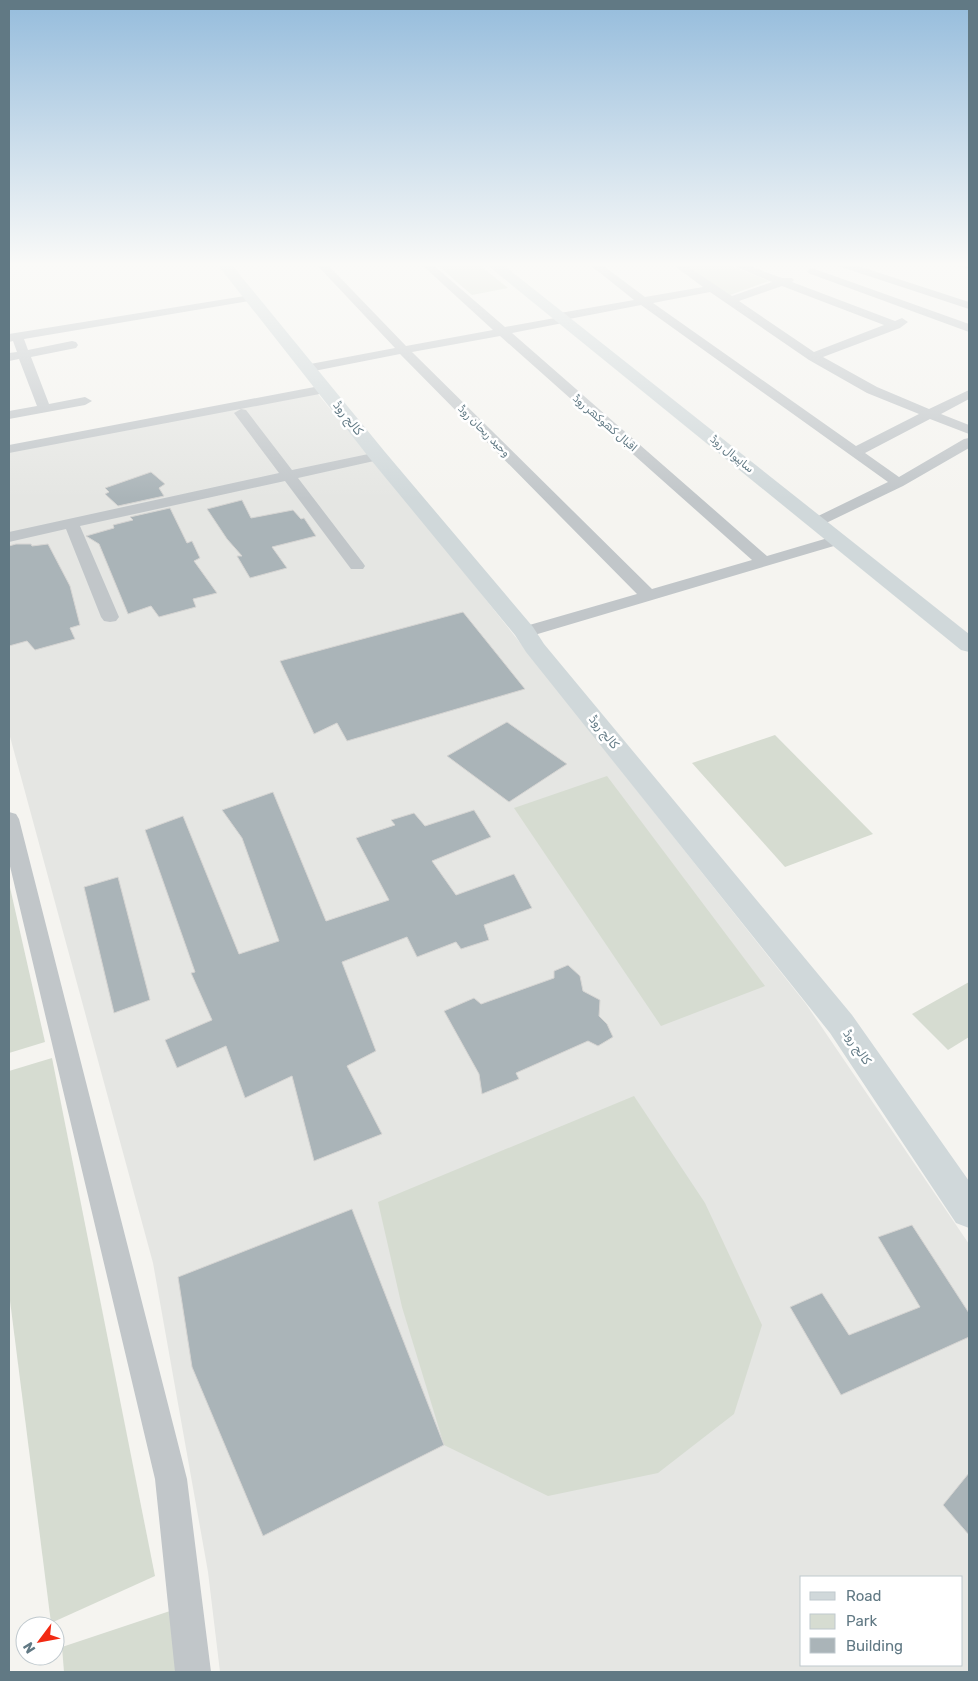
<svg xmlns="http://www.w3.org/2000/svg" width="978" height="1681" font-family="Rubik,Cairo,sans-serif">
  <rect width="100%" height="100%" fill="#f5f4f0"/>
  <path fill="#e5e6e3" fill-rule="evenodd" d="M317 393 453 558 806 1004 969 1244V1672H220L208 1572 153 1263 9 733V452ZM802 1577H962V1665H802Z"/>
  <g fill="#d6dcd1">
    <path d="M436 264H478L508 288 472 295Z"/>
    <path d="M682 264H726L769 281 730 295Z"/>
    <path d="M775 735 873 834 785 867 692 763Z"/>
    <path d="M607 776 765 986 661 1026 514 808Z"/>
    <path d="M9 883 45 1042 9 1053Z"/>
    <path d="M969 982V1037L948 1050 912 1014Z"/>
    <path d="M52 1058 155 1576 51 1623 9 1293V1071Z"/>
    <path d="M634 1096 705 1203 762 1325 734 1414 658 1473 548 1496 444 1445 402 1307 378 1202Z"/>
    <path d="M170 1611 176 1672H64L62 1647Z"/>
  </g>
  <g fill="#aab4b8" stroke="#d6d5d3">
    <path d="M151 472 165 484 159 488 164 496 118 506 105 494 109 492 105 488Z"/>
    <path d="M242 500 251 518 293 510 301 519 304 518 316 536 272 547 287 568 250 578 237 556H242L227 539 207 509Z"/>
    <path d="M170 508 187 543 192 541 200 558 194 561 217 593 193 599 196 607 159 617 151 606 128 614 99 544 86 536 114 528 113 525 133 520 130 517Z"/>
    <path d="M16 544H31L32 546 48 544 70 586 80 625 70 628 75 639 35 650 27 641 9 646V546Z"/>
    <path d="M463 612 525 689 347 741 337 723 314 734 280 661Z"/>
    <path d="M507 722 567 764 509 802 447 756Z"/>
    <path d="M273 792 326 921 389 900 356 838 395 825 391 820 414 813 425 826 474 810 491 837 432 861 456 895 514 874 532 908 484 925 489 940 461 949 456 942 417 957 407 937 342 962 376 1051 347 1066 382 1134 314 1161 292 1076 245 1098 226 1046 177 1068 165 1040 212 1020 191 973 195 972 145 830 183 816 239 954 279 941 242 838 222 810Z"/>
    <path d="M118 877 150 1000 114 1013 84 887Z"/>
    <path d="M568 965 580 976 583 991 600 1000 599 1016 607 1024 613 1037 598 1046 588 1041 516 1073 519 1079 482 1094 479 1074 444 1011 474 998 481 1004 554 978V971Z"/>
    <path d="M352 1209 444 1445 263 1536 192 1367 178 1277Z"/>
    <path d="M912 1225 969 1313V1337L841 1395 790 1307 822 1293 849 1335 920 1307 878 1237Z"/>
    <path d="M969 1473V1535L943 1505Z"/>
  </g>
  <g fill="none" stroke-linecap="round" stroke-linejoin="round">
    <g fill="#c1c6c9" fill-rule="evenodd">
      <path d="M316 264H327L406 346 493 330 421 264H432L505 327 555 318 556 315 560 313 634 300 589 264H601L645 297 703 287 672 264H684L732 296 772 282 729 264H744L782 278H792L794 280 792 282 895 321 902 318 908 322 900 328 823 357 877 387 929 409 969 390V399L941 414 969 425V434L930 419 865 453 899 477 964 439 969 438V448L903 486 822 525H812L809 522 812 519 888 482 641 305 569 319 568 322 512 333 767 556 838 535 844 537 846 540 844 543 531 636 525 637 519 636 516 632 519 628 637 594 400 354 309 372 305 371 303 368 305 365 395 348ZM782 286 884 325 814 352 739 301ZM710 292 809 360 867 393 919 414 856 446 653 303ZM500 336 752 560 652 589 412 352Z"/>
      <path d="M837 264H852L969 302V309L838 266Z"/>
      <path d="M958 264H969V269L959 266Z"/>
      <path d="M812 268 969 324V332L808 273 807 271Z"/>
      <path d="M251 295 257 298 255 300 24 339 28 350 72 341 76 342 78 345 76 348 31 357 49 404 85 397 92 401 85 405 9 419V411L37 406 19 359 9 361V353L17 352 13 341 9 342V334Z"/>
      <path d="M325 385 330 386 332 389 330 392 9 453V445Z"/>
      <path d="M241 409 246 410 292 470 378 452 383 453 385 456 383 459 298 478 363 563 365 566 363 569H351L285 481 80 526 119 617 116 621 110 622 104 621 101 617 66 529 9 542V532L279 473 234 413Z"/>
      <path d="M9 812 16 814 19 819 187 1479 211 1672H175L155 1479 9 862Z"/>
    </g>
    <g fill="#d0d8da" fill-rule="evenodd">
      <path d="M217 264H231L385 452 533 627 544 644 852 1015 969 1181V1228L956 1223 830 1033 526 652 515 635 371 460Z"/>
      <path d="M486 264H502L969 634V652L961 650Z"/>
    </g>
  </g>
  <linearGradient id="sky" x2="0" y2="1"><stop stop-color="#95bcdc"/><stop offset="0.53" stop-color="#fafaf8"/><stop offset="1" stop-color="#fafaf8" stop-opacity="0"/></linearGradient>
  <rect width="978" height="499" fill="url(#sky)"/>
  <g text-anchor="middle" dominant-baseline="central" stroke-width="5" stroke-linejoin="round" paint-order="stroke">
    <g font-size="11" fill="#617984" stroke="#fff">
      <text transform="translate(605 423) rotate(41)">اقبال کھوکھر روڈ</text>
      <text transform="translate(484 431) rotate(45)">وحید ریحان روڈ</text>
      <text transform="translate(732 454) rotate(39)">ساہیوال روڈ</text>
    </g>
    <g font-size="12" fill="#617984" stroke="#fff">
      <text transform="translate(348 418) rotate(52)">کالج روڈ</text>
      <text transform="translate(604 732) rotate(51)">کالج روڈ</text>
      <text transform="translate(857 1047) rotate(56)">کالج روڈ</text>
    </g>
  </g>
  <rect width="978" height="1681" fill="none" stroke="#617984" stroke-width="20"/>
  <rect x="800" y="1576" width="162" height="90" fill="#ffffff" stroke="#c0c9ce"/>
  <rect x="810" y="1592" width="25" height="8" fill="#d0d8da" stroke="#c0c9ce"/>
  <text x="846" y="1601" font-size="15" fill="#617984">Road</text>
  <rect x="810" y="1614" width="25" height="15" fill="#d6dcd1" stroke="#c0c9ce"/>
  <text x="846" y="1626" font-size="15" fill="#617984">Park</text>
  <rect x="810" y="1638" width="25" height="15" fill="#aab4b8" stroke="#c0c9ce"/>
  <text x="846" y="1651" font-size="15" fill="#617984">Building</text>
  <g transform="translate(40 1641) rotate(238)"><circle r="24" fill="#ffffff" stroke="#c0c9ce"/>
  <path d="M0-4L9 19L0 12L-9 19Z" fill="#f22a13"/>
  <text y="-8" font-size="14" font-weight="bold" text-anchor="middle" fill="#617984">N</text>
  </g>
</svg>
